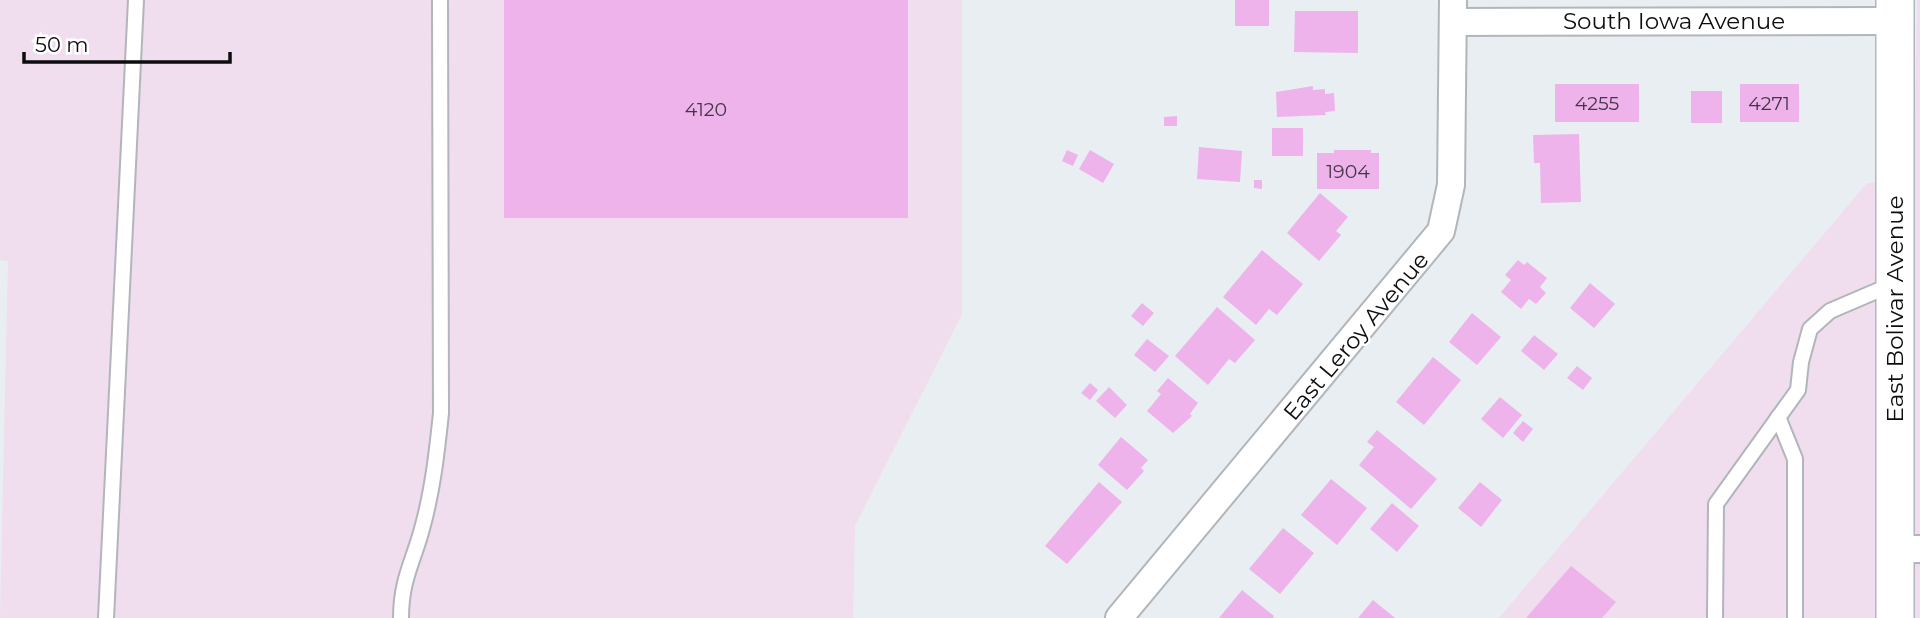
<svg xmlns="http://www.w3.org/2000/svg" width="1920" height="618" font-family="Montserrat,sans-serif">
  <rect width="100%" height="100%" fill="#e9eef3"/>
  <g fill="#f0ddee">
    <path d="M0 0H962V314L855 526 853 618H0L8 261 0 260Z"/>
    <path d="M1917 0H1920V618H1499L1867 183H1914Z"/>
  </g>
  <g fill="#eeb3eb">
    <rect x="504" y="0" width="404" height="218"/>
    <rect x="1235" y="0" width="34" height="26"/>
    <path d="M1295 11H1358V53L1294 52Z"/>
    <rect x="1555" y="84" width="84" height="38"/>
    <rect x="1740" y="84" width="59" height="38"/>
    <path d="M1313 86V90L1325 89V94L1334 93 1335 111 1325 112 1326 115 1277 117 1276 92Z"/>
    <rect x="1691" y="91" width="31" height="32"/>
    <path d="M1177 116V126H1164V117Z"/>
    <rect x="1272" y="128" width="31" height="28"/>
    <path d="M1579 134 1581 202 1541 203 1540 163H1534L1533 135Z"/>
    <path d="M1199 147 1242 151 1240 182 1197 179Z"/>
    <path d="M1067 150 1078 155 1073 166 1062 161Z"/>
    <path d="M1090 150 1114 164 1103 183 1079 169Z"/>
    <path d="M1334 150H1371V153H1379V189H1317V153H1334Z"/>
    <path d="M1254 180H1262V189L1254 188Z"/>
    <path d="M1320 193 1348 217 1336 231 1341 235 1319 261 1287 233Z"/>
    <path d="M1262 250 1303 284 1277 315 1269 309 1256 325 1223 297Z"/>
    <path d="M1518 260 1524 265 1527 262 1547 278 1540 287 1546 293 1536 304 1529 299 1521 309 1501 292 1511 280 1505 275Z"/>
    <path d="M1590 283 1615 304 1594 328 1570 308Z"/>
    <path d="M1142 303 1154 313 1143 326 1131 316Z"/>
    <path d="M1217 307 1255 340 1235 363 1229 359 1208 385 1175 356Z"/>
    <path d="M1472 313 1501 337 1477 365 1449 342Z"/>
    <path d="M1534 335 1558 354 1544 370 1521 351Z"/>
    <path d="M1147 339 1169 356 1155 372 1134 355Z"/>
    <path d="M1433 357 1461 380 1424 425 1396 402Z"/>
    <path d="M1577 366 1592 378 1583 390 1567 378Z"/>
    <path d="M1168 378 1198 403 1190 414 1192 416 1173 433 1147 411 1161 394 1157 391Z"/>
    <path d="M1090 383 1098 390 1090 400 1081 393Z"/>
    <path d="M1109 387 1127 405 1115 418 1096 401Z"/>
    <path d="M1500 397 1522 415 1503 438 1481 419Z"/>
    <path d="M1523 421 1533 429 1523 442 1513 433Z"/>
    <path d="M1377 430 1437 479 1411 509 1359 465 1374 447 1367 442Z"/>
    <path d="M1121 437 1148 460 1141 468 1144 471 1127 490 1098 465Z"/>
    <path d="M1331 479 1367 508 1337 545 1301 515Z"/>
    <path d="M1099 482 1122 502 1067 564 1045 546Z"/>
    <path d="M1480 482 1502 500 1481 527 1458 508Z"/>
    <path d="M1392 503 1419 526 1397 552 1370 529Z"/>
    <path d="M1283 528 1314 553 1280 594 1249 569Z"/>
    <path d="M1571 566 1616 602 1602 618H1526Z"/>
    <path d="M1242 590 1274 616 1273 618H1219Z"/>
    <path d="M1373 600 1395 618H1358Z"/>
  </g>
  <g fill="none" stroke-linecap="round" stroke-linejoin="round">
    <g stroke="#b1b6bb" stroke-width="18">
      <g id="lane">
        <path d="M1778 417 1795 459V618"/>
        <path d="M106 618 136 0"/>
        <path d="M401 618C401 578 414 561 423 525 433 488 437 451 441 413L440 0"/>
        <path d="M1715 618 1716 504 1798 390 1801 362 1810 329 1830 311 1893 284"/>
      </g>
    </g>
    <g stroke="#b1b6bb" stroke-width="30">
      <g id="street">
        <path d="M1453 22 1895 21"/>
        <path d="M1895 549H1920"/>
        <path d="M1119 618 1441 231 1451 185 1453 0"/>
      </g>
    </g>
    <g stroke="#b1b6bb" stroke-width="40">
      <path id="secondary" d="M1895 618V0"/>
    </g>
    <use href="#lane" stroke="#fff" stroke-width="14"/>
    <use href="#street" stroke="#fff" stroke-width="26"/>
    <use href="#secondary" stroke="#fff" stroke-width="37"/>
  </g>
  <g text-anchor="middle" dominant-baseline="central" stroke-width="5" stroke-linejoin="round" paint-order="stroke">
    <g font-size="19" fill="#443646">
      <text x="1597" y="103">4255</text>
      <text x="1769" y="103">4271</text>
      <text x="706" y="109">4120</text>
      <text x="1348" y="171">1904</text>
    </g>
    <g font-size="23" fill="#0c0d0f" stroke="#fff">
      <text x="1674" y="21">South Iowa Avenue</text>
      <text transform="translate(1895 309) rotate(-90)">East Bolivar Avenue</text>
      <text transform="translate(1356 336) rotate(-50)">East Leroy Avenue</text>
    </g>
  </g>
  <path d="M24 52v10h206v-10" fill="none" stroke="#0c0d0f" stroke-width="3.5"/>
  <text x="35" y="52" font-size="21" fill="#0c0d0f" stroke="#ffffff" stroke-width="5" paint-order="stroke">50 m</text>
</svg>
